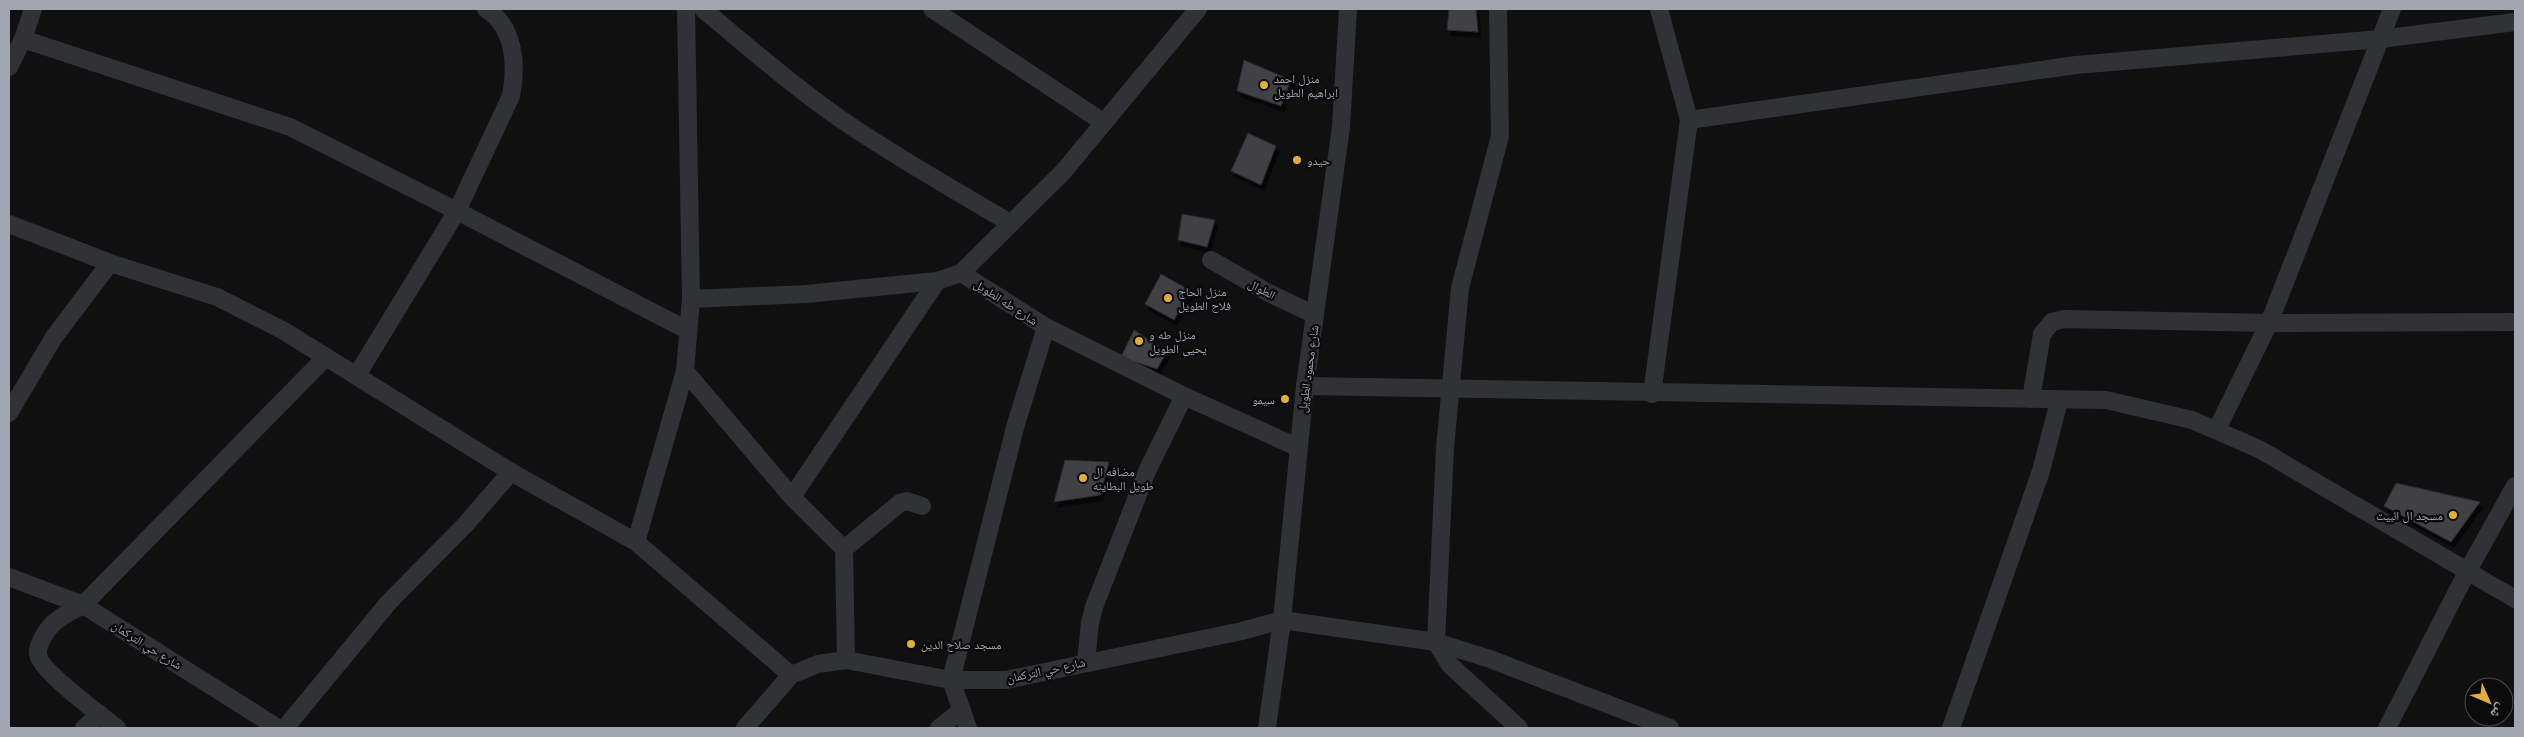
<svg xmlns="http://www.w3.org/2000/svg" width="2524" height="737" font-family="Inter,'Noto Naskh Arabic',sans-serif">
  <defs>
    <filter id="shadow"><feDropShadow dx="3" dy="5.5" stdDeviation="0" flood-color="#0009"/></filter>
  </defs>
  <rect width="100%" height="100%" fill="#101011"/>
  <g fill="#3f4044" stroke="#2a2a2d" filter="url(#shadow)">
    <path d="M1449 9H1476L1478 32 1447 30Z"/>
    <path d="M1244 60 1291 80 1281 106 1237 91Z"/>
    <path d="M1248 133 1276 146 1261 185 1231 171Z"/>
    <path d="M1182 214 1215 220 1207 247 1178 240Z"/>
    <path d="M1161 274 1191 291 1174 320 1145 304Z"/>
    <path d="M1134 330 1167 352 1157 369 1121 357Z"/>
    <path d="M1065 460 1109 462 1100 495 1054 502Z"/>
    <path d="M2396 483 2480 502 2451 542 2384 506Z"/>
  </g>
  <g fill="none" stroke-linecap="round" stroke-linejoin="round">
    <g stroke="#313236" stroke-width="18">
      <path d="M703 9C747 46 791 84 839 118 894 156 953 189 1010 223"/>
      <path d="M932 9 1103 122"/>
      <path d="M1498 9 1500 136 1460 288 1445 448 1436 642 1450 665 1519 728"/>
      <path d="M23 39 290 127 457 211 687 330"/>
      <path d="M9 67 23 39 33 9"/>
      <path d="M1689 120 2076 65 2380 39 2515 22"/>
      <path d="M9 224 110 263 217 297 284 331 511 472 636 542 791 675"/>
      <path d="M1211 260 1267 292 1315 315"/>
      <path d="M961 273 1063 172 1198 9"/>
      <path d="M691 299 806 294 937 281 961 273 1046 327 1184 396 1297 447"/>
      <path d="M685 371 792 497 844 549 846 660"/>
      <path d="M357 375 457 211 511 96C517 66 515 27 486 9"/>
      <path d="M1305 386 2106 400 2192 420 2259 449 2515 599"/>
      <path d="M1652 394 1689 120 1659 9"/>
      <path d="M2031 399 2042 334 2052 322 2064 319 2269 323 2515 322"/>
      <path d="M9 413 54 337 110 263"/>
      <path d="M2217 429 2269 323 2392 9"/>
      <path d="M792 497 937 281"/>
      <path d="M636 542 685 371 691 299 686 9"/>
      <path d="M844 549 900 503 907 501 922 506"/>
      <path d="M9 577 83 605 278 728"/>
      <path d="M1086 662 1090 623 1094 607 1148 469 1184 396"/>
      <path d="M84 728 100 714"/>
      <path d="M117 728C102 716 39 670 38 654 37 644 48 627 56 621 64 614 74 610 83 605L326 357"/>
      <path d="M285 728 389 602 465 525 511 472"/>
      <path d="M745 728 791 675 818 664 846 660 951 680H1006L1242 631 1282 620 1436 642 1490 659 1670 728"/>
      <path d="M939 728 962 710"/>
      <path d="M968 728 951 680 1016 424 1046 327"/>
      <path d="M1267 728 1282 620 1305 386 1341 127 1348 9"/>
      <path d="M1951 728 2041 471 2059 401"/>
      <path d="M2387 728 2467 572 2515 486"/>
    </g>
  </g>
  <g fill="#e3ae37" stroke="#0b0b0c" stroke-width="2">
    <circle cx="1264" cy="85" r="5"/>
    <circle cx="1297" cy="160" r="5"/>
    <circle cx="1168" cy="298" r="5"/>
    <circle cx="1139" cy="341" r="5"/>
    <circle cx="1285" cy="399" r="5"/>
    <circle cx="1083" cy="478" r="5"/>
    <circle cx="2453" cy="515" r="5"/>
    <circle cx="911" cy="644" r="5"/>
  </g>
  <g text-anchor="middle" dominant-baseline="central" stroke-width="4.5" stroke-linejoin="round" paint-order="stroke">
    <g font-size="12" fill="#a2a6b1" stroke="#0b0b0c" text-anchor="start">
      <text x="1274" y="78">منزل احمد<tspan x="1274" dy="14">ابراهيم الطويل</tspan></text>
      <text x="1307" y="160">حيدو</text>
      <text x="1178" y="291">منزل الحاج<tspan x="1178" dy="14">فلاح الطويل</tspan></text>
      <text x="1149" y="334">منزل طه و<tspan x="1149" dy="14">يحيى الطويل</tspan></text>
      <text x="1275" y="399" text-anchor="end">سيمو</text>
      <text x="1093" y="471">مضافه ال<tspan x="1093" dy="14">طويل البطاينه</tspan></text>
      <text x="2443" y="515" text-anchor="end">مسجد ال البيت</text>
      <text x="921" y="644">مسجد صلاح الدين</text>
    </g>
    <g font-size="12" fill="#a2a6b1" stroke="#0b0b0c">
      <text transform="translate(1262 289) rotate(28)">الطوال</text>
      <text transform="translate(1006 302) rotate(33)">شارع طه الطويل</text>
      <text transform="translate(1308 369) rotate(-82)">شارع محمود الطويل</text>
      <text transform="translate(147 645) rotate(32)">شارع حي التركمان</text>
      <text transform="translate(1046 670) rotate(-12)">شارع حي التركمان</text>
    </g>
  </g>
  <rect width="2524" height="737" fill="none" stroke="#a2a6b1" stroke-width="20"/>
  <g transform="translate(2489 702) rotate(135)"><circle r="24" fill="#0b0b0c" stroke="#47494e"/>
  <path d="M0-4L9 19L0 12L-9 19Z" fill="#e3ae37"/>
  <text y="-8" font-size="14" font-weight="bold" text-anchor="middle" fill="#a2a6b1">ش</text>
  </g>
</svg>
